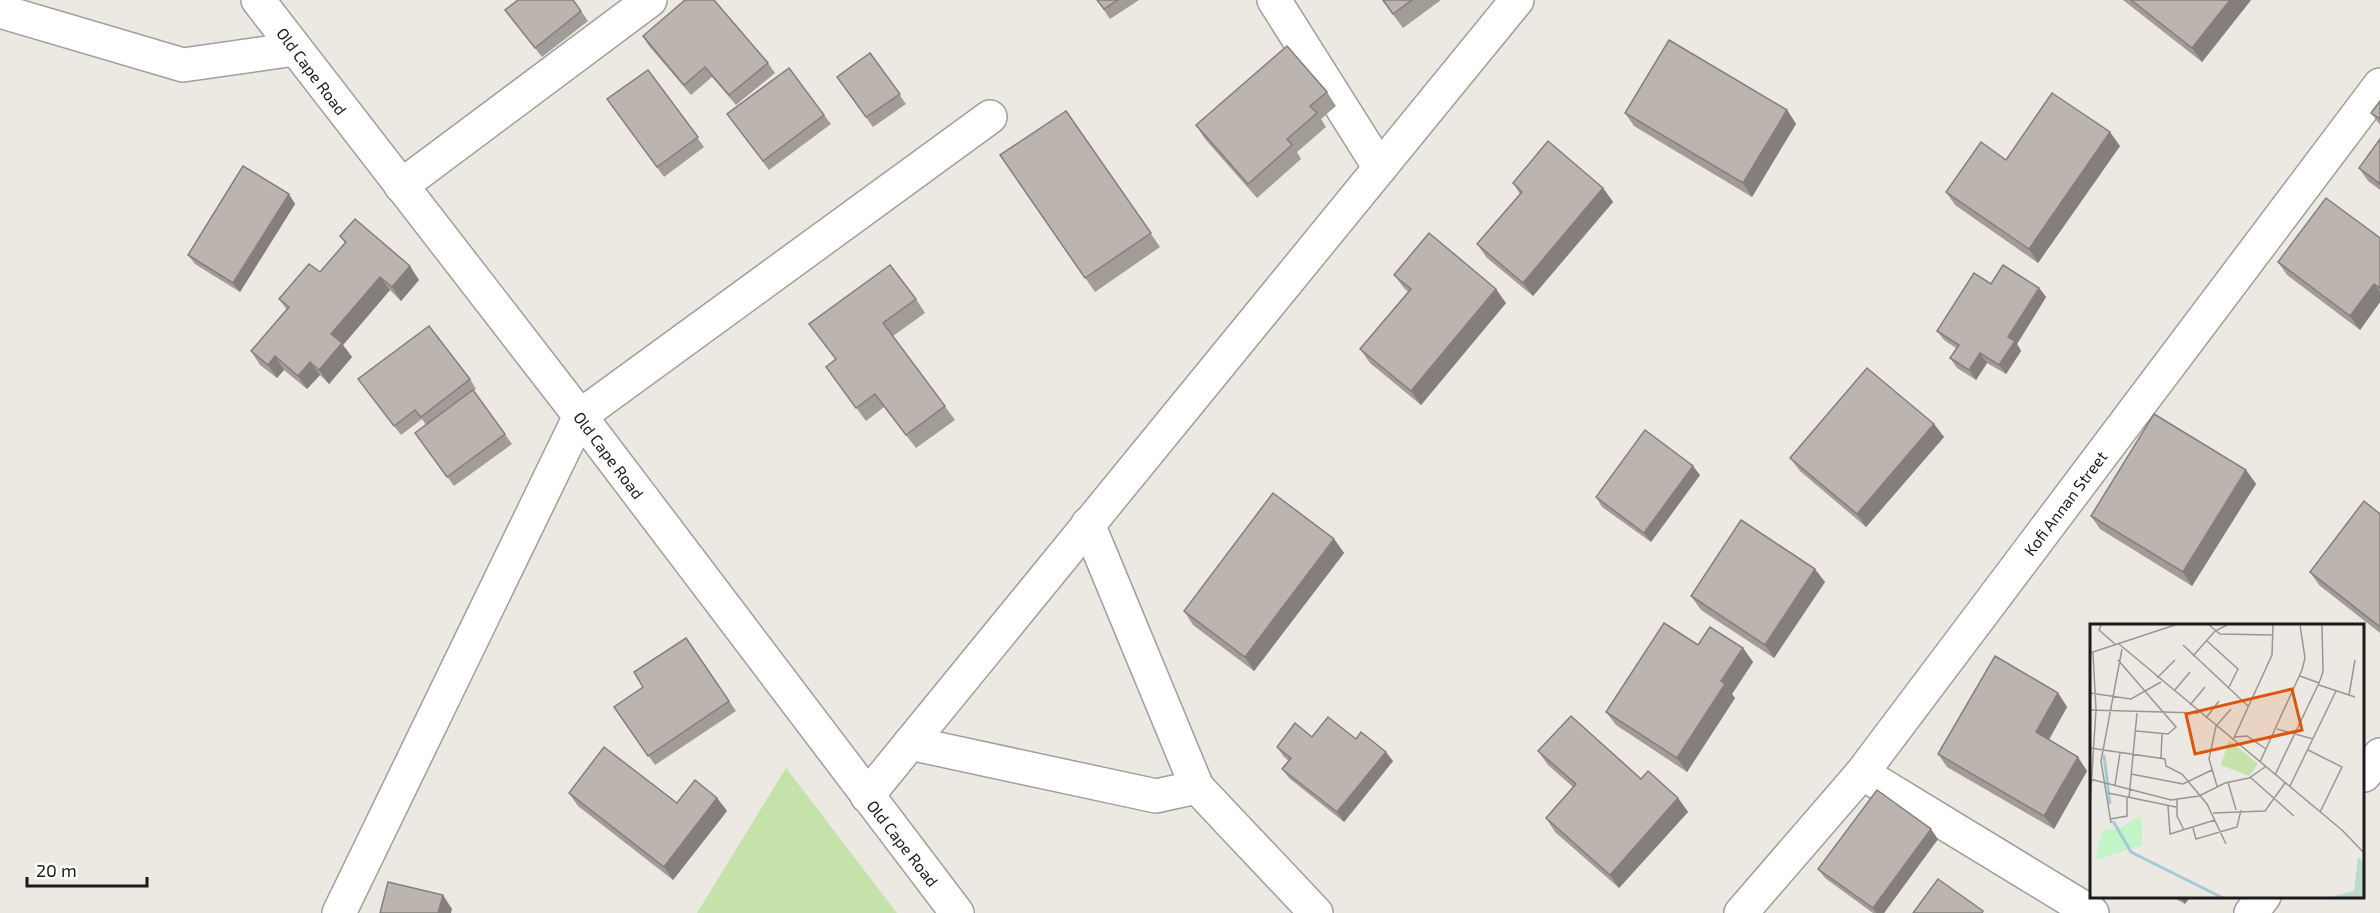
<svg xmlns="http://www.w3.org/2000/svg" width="2380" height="913" font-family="'Exo 2',sans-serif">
  <rect width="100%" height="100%" fill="#ece9e2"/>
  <path fill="#c5e2ab" d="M786 768 897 913H697Z"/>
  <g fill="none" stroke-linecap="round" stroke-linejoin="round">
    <g stroke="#9f9f9f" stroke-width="36">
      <g id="minor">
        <path d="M258 0 580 416 957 913"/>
        <path d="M1274 0 1380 168"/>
        <path d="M0 11 183 65 295 49"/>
        <path d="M401 186 650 0"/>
        <path d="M1088 524 1197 787"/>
        <path d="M910 743 1156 796 1197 787 1316 913"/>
        <path d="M1862 773 2092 913"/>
        <path d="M2364 775 2380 755"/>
        <path d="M867 796 1517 0"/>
        <path d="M339 913 580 416 990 117"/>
        <path d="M1741 913 1862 773 2380 85"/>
        <path d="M2251 913 2264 896"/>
      </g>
    </g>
    <use href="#minor" stroke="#fff" stroke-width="33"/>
  </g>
  <g fill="#a29c96">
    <path d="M1097 0H1139L1110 19Z"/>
    <path d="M1382 0H1441L1403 28Z"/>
    <path d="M2123 0H2251L2202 62Z"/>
    <path d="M505 10 581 11 588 21 542 57Z"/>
    <path d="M643 36 768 63 775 73 736 105 712 77 691 95 649 46Z"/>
    <path d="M870 53 906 104 873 127 837 77Z"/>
    <path d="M648 70 704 147 664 177 607 99Z"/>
    <path d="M1327 92 1336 106 1321 119 1326 127 1297 152 1301 159 1257 198 1205 139 1196 125Z"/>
    <path d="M2380 101V125L2371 113Z"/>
    <path d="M1787 110 1796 124 1752 197 1634 126 1625 113Z"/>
    <path d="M1066 111 1160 247 1095 292 1000 155Z"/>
    <path d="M727 114 824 115 831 124 769 170Z"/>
    <path d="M2380 139V190L2368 181 2359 168Z"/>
    <path d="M2120 146 2038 263 1955 205 1946 192 2006 160Z"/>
    <path d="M1513 183 1603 188 1613 202 1533 296 1487 258 1477 244 1520 194Z"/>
    <path d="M295 204 240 292 195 264 188 255Z"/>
    <path d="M340 236 419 280 401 301 390 290 343 345 352 357 329 384 320 375 307 389 284 370 277 378 260 365 251 351 287 310 279 299 320 272 345 243Z"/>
    <path d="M2380 238V302L2360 330 2287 275 2278 262Z"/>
    <path d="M1394 275 1506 303 1421 405 1370 363 1360 349 1408 292 1404 288Z"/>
    <path d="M1991 284 2039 288 2046 297 2017 344 2021 351 2006 374 1987 363 1976 380 1957 368 1950 358 1956 348 1944 340 1937 331Z"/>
    <path d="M916 299 925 313 893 336 955 420 916 448 884 407 866 421 826 367 835 359 809 324Z"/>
    <path d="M358 379H470L476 389 473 391 512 444 454 486 415 433 426 425 422 419 401 435Z"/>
    <path d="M1934 424 1944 437 1866 527 1800 471 1790 458Z"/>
    <path d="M2246 470 2256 484 2192 586 2100 529 2091 516Z"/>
    <path d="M1700 475 1651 542 1602 507 1596 497Z"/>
    <path d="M2380 514V633L2319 585 2310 572Z"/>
    <path d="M1334 539 1344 553 1254 671 1193 625 1184 611Z"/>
    <path d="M1825 582 1774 658 1701 610 1691 596Z"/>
    <path d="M686 638 736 711 655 765 614 707 643 687Z"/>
    <path d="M1698 645 1743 648 1753 662 1732 694 1735 698 1687 772 1616 725 1606 712Z"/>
    <path d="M2058 693 2067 707 2049 740 2087 771 2054 829 1947 767 1938 754Z"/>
    <path d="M1312 737 1356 739 1393 761 1344 822 1289 778 1282 769 1289 761 1284 757 1277 747Z"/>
    <path d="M1538 751 1641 779 1678 798 1688 812 1619 888 1555 832 1546 818 1573 787 1548 765Z"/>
    <path d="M569 793 677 803 717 798 727 811 673 880 578 806Z"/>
    <path d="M1938 839 1884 913H1873L1825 878 1818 869Z"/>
    <path d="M2172 897H2190L2185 904Z"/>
  </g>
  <g fill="#847f7a">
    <path d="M2230 0H2251L2202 62 2192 48Z"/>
    <path d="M1787 110 1796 124 1752 197 1743 183Z"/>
    <path d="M2110 132 2120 146 2038 263 2029 249Z"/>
    <path d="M1603 188 1613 202 1533 296 1523 283Z"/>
    <path d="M289 194 295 204 240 292 233 283Z"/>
    <path d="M410 266 419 280 401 301 392 287Z"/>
    <path d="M380 277 390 290 343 345 352 357 329 384 319 370 331 334Z"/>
    <path d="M2374 284 2380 292V302L2360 330 2350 316Z"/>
    <path d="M2039 288 2046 297 2017 344 2021 351 2006 374 1999 365 2008 337Z"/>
    <path d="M1496 289 1506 303 1421 405 1411 391Z"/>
    <path d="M1980 353 1987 363 1976 380 1969 370Z"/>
    <path d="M275 356 284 370 277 378 268 365Z"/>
    <path d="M310 362 320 375 307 389 298 376Z"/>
    <path d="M1934 424 1944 437 1866 527 1857 514Z"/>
    <path d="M1693 466 1700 475 1651 542 1644 533Z"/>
    <path d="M2246 470 2256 484 2192 586 2183 572Z"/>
    <path d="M1334 539 1344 553 1254 671 1245 657Z"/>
    <path d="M1815 569 1825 582 1774 658 1765 645Z"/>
    <path d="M1743 648 1753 662 1732 694 1735 698 1687 772 1677 758 1721 681Z"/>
    <path d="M2058 693 2067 707 2045 746 2036 732Z"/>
    <path d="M1386 752 1393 761 1344 822 1337 812Z"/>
    <path d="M2078 757 2087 771 2054 829 2044 816Z"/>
    <path d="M717 798 727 811 673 880 664 867Z"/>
    <path d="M1678 798 1688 812 1619 888 1610 875Z"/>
    <path d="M1931 829 1938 839 1884 913H1876L1873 908Z"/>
    <path d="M443 895 452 909 451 913H438Z"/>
    <path d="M2180 897H2190L2185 904Z"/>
  </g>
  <g fill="#bcb5af" stroke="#847f7a" stroke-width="1.5">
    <path d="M518 0H573L581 11 535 48 505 10Z"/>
    <path d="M685 0H714L768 63 729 95 705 67 684 85 643 36Z"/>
    <path d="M1097 0H1118L1104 9Z"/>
    <path d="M1383 0H1412L1393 14Z"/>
    <path d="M2131 0H2230L2192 48Z"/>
    <path d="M1669 40 1787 110 1743 183 1625 113Z"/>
    <path d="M1287 46 1327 92 1310 106 1317 113 1287 139 1292 145 1248 184 1196 125Z"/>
    <path d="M870 53 900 94 866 117 837 77Z"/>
    <path d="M789 68 824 115 763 161 727 114Z"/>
    <path d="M648 70 698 137 657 167 607 99Z"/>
    <path d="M2052 93 2110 132 2029 249 1946 192 1981 142 2006 160Z"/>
    <path d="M2380 101V119L2371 113Z"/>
    <path d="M1066 111 1151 233 1085 278 1000 155Z"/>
    <path d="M2380 139V184L2359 168Z"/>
    <path d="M1548 141 1603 188 1523 283 1477 244 1522 192 1513 183Z"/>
    <path d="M243 166 289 194 233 283 188 255Z"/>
    <path d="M2326 198 2380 238V288L2374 284 2350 316 2278 262Z"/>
    <path d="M355 219 410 266 392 287 380 277 331 334 342 343 319 370 310 362 298 376 275 356 268 365 251 351 289 307 279 299 309 264 320 272 346 242 340 236Z"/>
    <path d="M1429 233 1496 289 1411 391 1360 349 1411 289 1394 275Z"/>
    <path d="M890 265 916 299 883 323 945 406 906 435 875 394 856 408 826 367 836 359 809 324Z"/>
    <path d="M2003 265 2039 288 2008 337 2015 341 1999 365 1980 353 1969 370 1950 358 1959 345 1937 331 1974 273 1991 284Z"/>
    <path d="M429 326 470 379 421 417 415 410 394 426 358 379Z"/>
    <path d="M1867 368 1934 424 1857 514 1790 458Z"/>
    <path d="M473 390 505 434 447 477 415 433Z"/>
    <path d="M2154 414 2246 470 2183 572 2091 516Z"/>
    <path d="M1645 430 1693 466 1644 533 1596 497Z"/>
    <path d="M1273 493 1334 539 1245 657 1184 611Z"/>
    <path d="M2364 501 2380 514V627L2310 572Z"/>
    <path d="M1741 520 1815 569 1765 645 1691 596Z"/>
    <path d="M1664 623 1698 645 1710 627 1743 648 1721 681 1725 684 1677 758 1606 712Z"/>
    <path d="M686 638 729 701 648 756 614 707 643 687 634 672Z"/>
    <path d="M1995 656 2058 693 2036 732 2078 757 2044 816 1938 754Z"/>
    <path d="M1571 716 1641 779 1648 771 1678 798 1610 875 1546 818 1576 784 1538 751Z"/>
    <path d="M1328 717 1356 739 1361 732 1386 752 1337 812 1282 769 1291 758 1277 747 1295 723 1312 737Z"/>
    <path d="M604 747 677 803 695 780 717 798 664 867 569 793Z"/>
    <path d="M1877 790 1931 829 1873 908 1818 869Z"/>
    <path d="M1938 879 1983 911 1982 913H1913Z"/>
    <path d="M388 882 443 895 438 913H380Z"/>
  </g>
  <g text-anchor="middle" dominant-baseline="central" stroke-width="4.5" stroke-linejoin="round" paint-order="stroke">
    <g font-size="16" fill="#1b1b1b" stroke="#fff">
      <text transform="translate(312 71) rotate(53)">Old Cape Road</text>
      <text transform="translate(609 455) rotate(53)">Old Cape Road</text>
      <text transform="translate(2065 503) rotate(-53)">Kofi Annan Street</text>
      <text transform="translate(903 843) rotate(52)">Old Cape Road</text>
    </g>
  </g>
  <g transform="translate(2090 624)">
    <rect width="274" height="274" fill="#ece9e2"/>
    <path d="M139 116 168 140 159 152 131 141Z" fill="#c5e2ab"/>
    <path d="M268 233 274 238V274H235L264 267Z" fill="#c0d9ce"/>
    <path d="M51 192 52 221 5 236 13 206 28 205Z" fill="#c1f4c6"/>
    <path fill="none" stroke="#a5cad6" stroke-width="3" d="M14 131 20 180M23 197 41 228 133 274"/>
    <path fill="none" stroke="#989792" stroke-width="1.5" d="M11 1 9 6 25 20M119 1 130 10 182 11M117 17 148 45 139 63M29 20 252 206 275 230M93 21 159 83M0 29 85 1M103 32 125 7 137 1M28 36 86 103 78 110 46 107M67 54 85 36M229 59 233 48 232 1M229 61 265 73M84 67 100 48M0 69 41 75 71 58M259 71 265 36M100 81 115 63M0 86 109 89M116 94 129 77M187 105 223 115M144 113 157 112 176 125M143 116 182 31 183 1M0 124 75 135 76 142 92 150 117 180 136 220M218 126 252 143 230 188M71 134 72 110M170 138 212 46 215 34 210 1M41 150 93 160 122 146M185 151 229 59 210 52M160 153 204 192M0 155 81 176 109 172 135 159 159 154 175 143M138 158 146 186M25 161 30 129M127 162 119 135 126 102 141 85M200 162 246 67M18 169 86 183M39 174 47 89M87 176V192L94 206M0 180 6 86 3 28M78 182 80 210 125 196M123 189 175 187 195 159M20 195 37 192V174M21 199 11 137 32 25M103 204 106 215 147 203 151 186"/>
    <path fill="#de560d" fill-opacity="0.15" stroke="#de560d" stroke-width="3" d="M202 65 212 106 105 130 96 90Z"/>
    <rect width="274" height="274" fill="none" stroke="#1b1b1b" stroke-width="3"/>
  </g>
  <path d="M27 877v9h120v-9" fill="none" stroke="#1b1b1b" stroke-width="3"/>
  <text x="36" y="877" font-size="18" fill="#1b1b1b" stroke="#ffffff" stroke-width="4.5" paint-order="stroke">20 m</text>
</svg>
